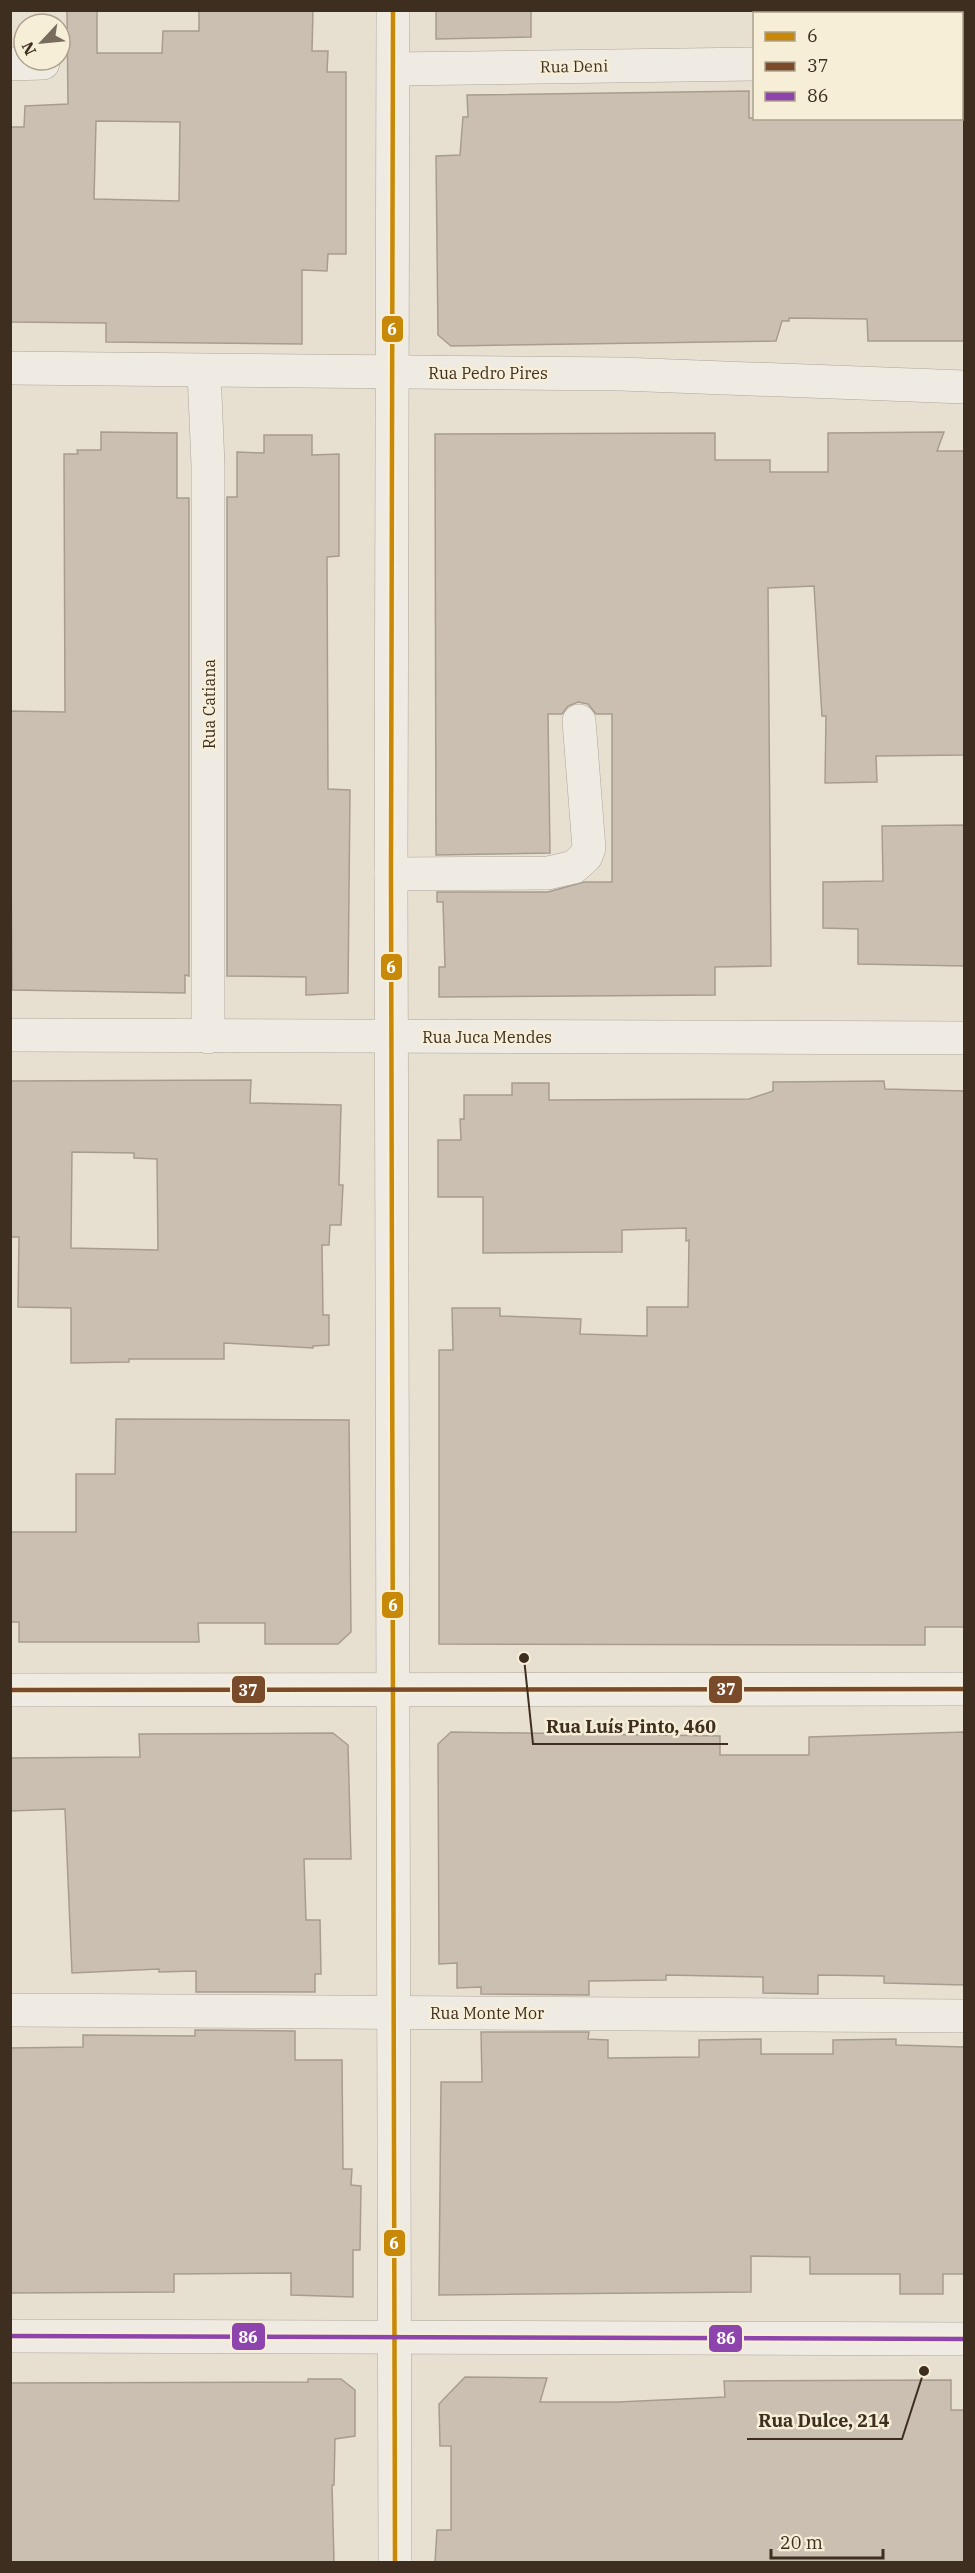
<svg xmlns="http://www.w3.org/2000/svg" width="975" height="2573" font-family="'IBM Plex Serif',serif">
  <rect width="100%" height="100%" fill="#e7e0d1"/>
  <g fill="#cbbfb2" stroke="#a89c90" stroke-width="1.5" fill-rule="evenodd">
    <path d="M67 10H97V53H162L163 31H199V10H313L312 51H328L327 72H346V254H328L327 271 302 270V344L106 342V323L10 322V127H24L25 106 68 104ZM96 121 180 122 179 201 94 199Z"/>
    <path d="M436 10H531V37L436 39Z"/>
    <path d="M749 91V118H964V341H868L867 319 789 318V321H782L776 341 451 346 438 335 436 156 460 155 463 117H468L467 95Z"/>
    <path d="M101 432 177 433V498H189V976L185 975V993L12 990 10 711 65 712 64 454H78L77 450H101Z"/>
    <path d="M944 432 937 451H964V755L876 756 877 782 825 783 826 716H822L814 586 768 588 771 966 715 967V995L439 997V967H445L443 902H437V892H548L584 882H612V714H596L588 704 578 702 568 706 562 714H548L550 853 436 855 435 434 715 433V460H770V472H828V433Z"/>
    <path d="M264 435H312V455L339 454V556L327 557 328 789 350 790 348 993 306 995V977L227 976V497H237V452L264 453Z"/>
    <path d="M964 825V966L858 964V929L823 928V882L883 881 882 826Z"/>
    <path d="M251 1080 250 1103 341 1105 339 1185H343L341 1225H330L329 1245H322L323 1315H329V1345L313 1346V1348L224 1343V1359H129V1362L71 1363V1308L18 1307 19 1237H10V1081ZM72 1152 134 1153V1158L157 1159 158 1250 71 1248Z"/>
    <path d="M884 1081 885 1089 964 1091V1627H925V1645L439 1644V1350H453L452 1308H500V1316L581 1319 580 1334 647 1336V1307H688L689 1240 686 1241V1228L622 1230V1252L483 1253V1197H438V1140H461L460 1119H464V1095H512V1083H549V1100L749 1099 773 1091V1082Z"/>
    <path d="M116 1419 349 1420 351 1632 338 1644H265V1623H198L199 1642H19V1622H10V1532H76V1474H115Z"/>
    <path d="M451 1732 720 1736V1755H809V1737L964 1732V1985L884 1983V1976L818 1975V1994L763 1993V1977L666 1975V1980L589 1981V1995L481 1994V1987L457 1988V1963L439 1964 438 1744Z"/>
    <path d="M333 1733 348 1745 351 1859H304L306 1920H320L321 1974H315V1992H196V1971L159 1972V1969L72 1973 65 1809 10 1811V1758L140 1757 139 1734Z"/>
    <path d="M195 2030 295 2031V2060H342L343 2169H352L351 2185 361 2186 360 2250H353V2297L291 2295V2273L174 2274V2292L10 2293V2048L83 2047V2035L195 2036Z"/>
    <path d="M481 2032H589L588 2039 608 2040V2058L699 2057V2040L761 2039V2054H833V2040L896 2039V2045L964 2047V2274H943V2294H900V2274H810V2257L751 2256V2292L439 2295 441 2082H482Z"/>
    <path d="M465 2377 547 2378 540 2402H618L725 2397 724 2381 951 2380V2410H964V2562H435L437 2530H451V2446H440L439 2404Z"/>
    <path d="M308 2379H341L355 2390V2436L335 2439 334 2485H332L334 2562H11L10 2383 308 2382Z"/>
  </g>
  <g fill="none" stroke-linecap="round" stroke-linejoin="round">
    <g stroke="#ada599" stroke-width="34">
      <g id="street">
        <path d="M393 10 391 874 395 2562"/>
        <path d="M962 61H964"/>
        <path d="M10 64 43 63"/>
        <path d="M394 69 754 64"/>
        <path d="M10 368 621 374 964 387"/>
        <path d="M204 371 208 465V1037"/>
        <path d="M391 874 548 873 574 867 586 856 589 848 579 721"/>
        <path d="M10 1035 964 1038"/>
        <path d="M10 1690 964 1689"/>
        <path d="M10 2010 964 2016"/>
        <path d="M10 2336 964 2339"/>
      </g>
    </g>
    <use href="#street" stroke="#efebe3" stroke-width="33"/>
    <g stroke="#f7eed8" stroke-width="9">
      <path id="bus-1" d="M393 10 391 874 395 2562"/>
    </g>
    <g stroke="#f7eed8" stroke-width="9">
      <path id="bus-2" d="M10 1690 964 1689"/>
    </g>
    <g stroke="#f7eed8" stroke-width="9">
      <path id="bus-3" d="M10 2336 964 2339"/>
    </g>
    <use href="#bus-1" stroke="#c88808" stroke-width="4.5"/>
    <use href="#bus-2" stroke="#7a4b2a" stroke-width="4.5"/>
    <use href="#bus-3" stroke="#8e44ad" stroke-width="4.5"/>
  </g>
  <g text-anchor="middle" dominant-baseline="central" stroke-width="5" stroke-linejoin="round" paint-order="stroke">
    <g font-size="16" fill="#3d2e20" stroke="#f7eed8">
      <text transform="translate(574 66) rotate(-1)">Rua Deni</text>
      <text x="488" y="373">Rua Pedro Pires</text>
      <text transform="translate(209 704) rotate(-90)">Rua Catiana</text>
      <text x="487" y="1037">Rua Juca Mendes</text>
      <text x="487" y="2013">Rua Monte Mor</text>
    </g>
  </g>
  <path fill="none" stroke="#3d2e20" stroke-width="2" d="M524 1658L533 1744H728M924 2371L902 2439H747"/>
  <g fill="#3d2e20" stroke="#f7eed8" stroke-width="2">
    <circle cx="524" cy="1658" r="6"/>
    <circle cx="924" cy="2371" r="6"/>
  </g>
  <g font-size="18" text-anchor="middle" font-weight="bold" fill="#3d2e20" stroke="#f7eed8" stroke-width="5" stroke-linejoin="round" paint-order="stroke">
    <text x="631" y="1733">Rua Luís Pinto, 460</text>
    <text x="824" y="2427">Rua Dulce, 214</text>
  </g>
  <g stroke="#f7eed8" stroke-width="2">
    <rect x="381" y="315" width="23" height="28" rx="6" fill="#c88808"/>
    <rect x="380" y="953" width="23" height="28" rx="6" fill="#c88808"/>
    <rect x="381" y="1591" width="23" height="28" rx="6" fill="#c88808"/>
    <rect x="708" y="1675" width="35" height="29" rx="6" fill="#7a4b2a"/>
    <rect x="231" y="1675" width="35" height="29" rx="6" fill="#7a4b2a"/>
    <rect x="383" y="2229" width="23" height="28" rx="6" fill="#c88808"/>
    <rect x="231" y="2322" width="35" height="29" rx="6" fill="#8e44ad"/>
    <rect x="708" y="2324" width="35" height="29" rx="6" fill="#8e44ad"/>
  </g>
  <g font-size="16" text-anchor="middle" font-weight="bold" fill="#fff">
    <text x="392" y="335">6</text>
    <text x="391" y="973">6</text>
    <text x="393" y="1611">6</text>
    <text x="726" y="1695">37</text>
    <text x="248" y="1696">37</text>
    <text x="394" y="2249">6</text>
    <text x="248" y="2343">86</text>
    <text x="726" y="2344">86</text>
  </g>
  <rect width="975" height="2573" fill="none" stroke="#3d2e20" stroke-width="24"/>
  <rect x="753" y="12" width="210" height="108" fill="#f7eed8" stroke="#ada18e" stroke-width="1.5"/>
  <rect x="765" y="32" width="30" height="9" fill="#c88808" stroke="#ada18e" stroke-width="1.5"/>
  <text x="807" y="42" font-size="18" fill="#3d2e20">6</text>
  <rect x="765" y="62" width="30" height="9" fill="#7a4b2a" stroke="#ada18e" stroke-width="1.5"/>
  <text x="807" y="72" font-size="18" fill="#3d2e20">37</text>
  <rect x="765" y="92" width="30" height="9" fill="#8e44ad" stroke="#ada18e" stroke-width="1.5"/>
  <text x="807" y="102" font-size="18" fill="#3d2e20">86</text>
  <g transform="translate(42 42) rotate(244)"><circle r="28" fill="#f7eed8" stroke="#ada18e" stroke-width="1.5"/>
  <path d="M0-4.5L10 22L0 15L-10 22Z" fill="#786c5e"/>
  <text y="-9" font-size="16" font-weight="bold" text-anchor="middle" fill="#3d2e20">N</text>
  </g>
  <path d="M771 2549v9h112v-9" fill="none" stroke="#3d2e20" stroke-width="3"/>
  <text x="780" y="2549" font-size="18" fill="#3d2e20" stroke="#f7eed8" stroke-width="4.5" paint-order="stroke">20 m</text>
</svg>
